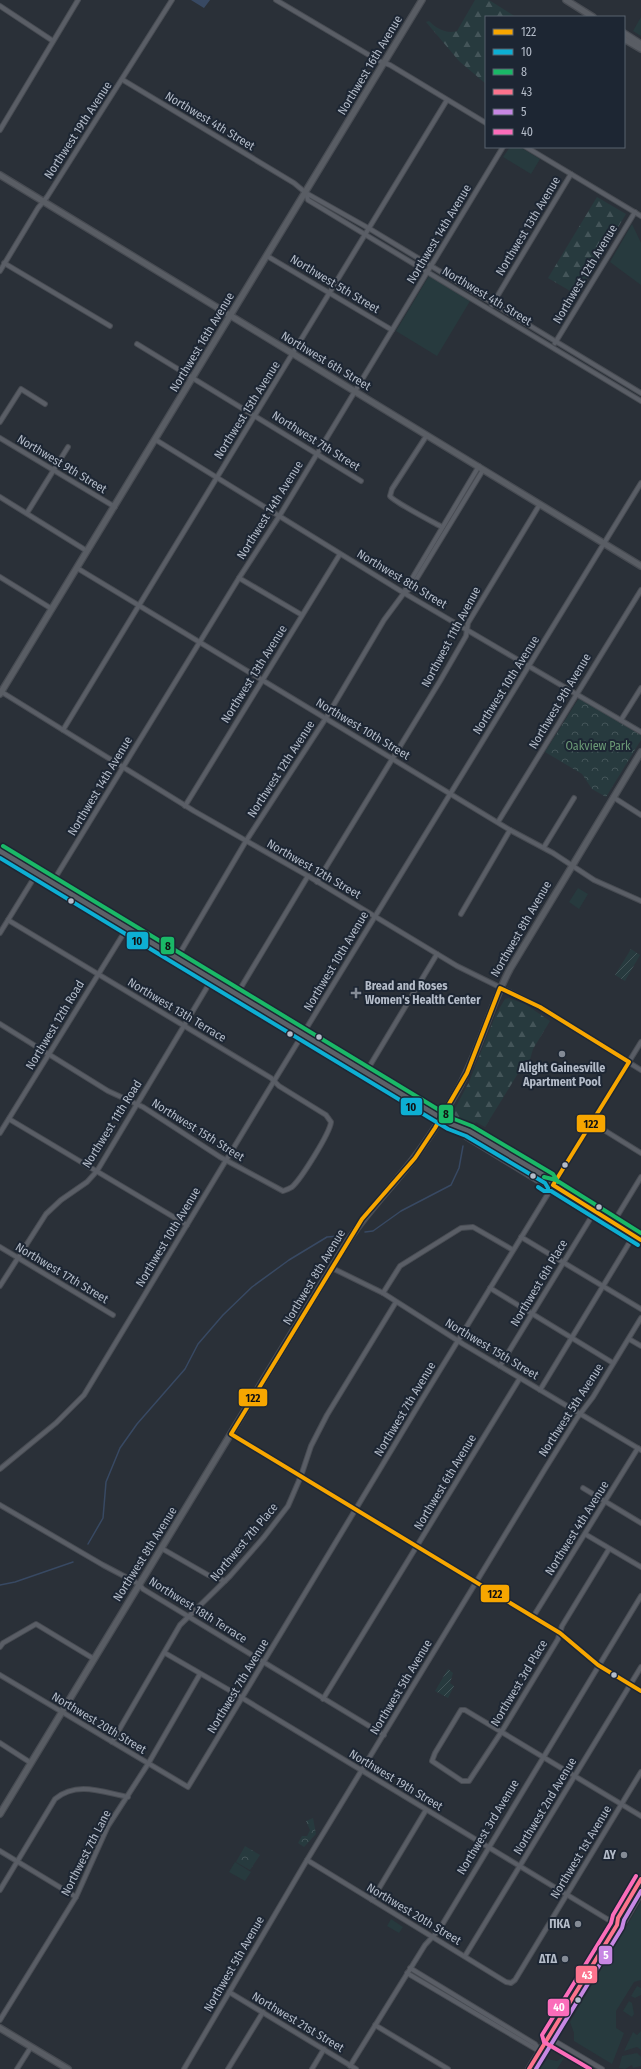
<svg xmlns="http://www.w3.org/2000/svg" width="641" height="2069" font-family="'Fira Sans Condensed',sans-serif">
  <defs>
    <pattern id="forest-firs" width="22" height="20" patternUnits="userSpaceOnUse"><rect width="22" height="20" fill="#273a3e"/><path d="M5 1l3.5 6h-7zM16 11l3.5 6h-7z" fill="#445559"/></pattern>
    <pattern id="park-crowns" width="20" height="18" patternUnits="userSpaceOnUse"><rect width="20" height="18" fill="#273a3e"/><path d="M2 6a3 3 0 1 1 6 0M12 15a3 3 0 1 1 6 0" fill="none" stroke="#445559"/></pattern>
    <pattern id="garden-furrows" width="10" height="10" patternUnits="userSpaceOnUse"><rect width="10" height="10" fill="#273a3e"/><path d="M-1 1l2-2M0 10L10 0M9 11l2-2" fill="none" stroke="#445559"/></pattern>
    <pattern id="water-ripples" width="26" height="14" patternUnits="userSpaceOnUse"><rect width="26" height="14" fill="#384963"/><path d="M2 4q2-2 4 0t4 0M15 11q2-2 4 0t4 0" fill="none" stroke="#526178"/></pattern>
  </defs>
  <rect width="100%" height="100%" fill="#2a3038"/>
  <g fill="#273a3e">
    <path d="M641 17V36L633 31Z"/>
    <path d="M510 147H520L540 159 531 174 503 157Z"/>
    <path d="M632 224 641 243V285L610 262Z"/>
    <path d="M429 276 470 301 437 356 396 331Z"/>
    <path d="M578 888 588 894 579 909 569 902Z"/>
    <path d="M235 1862 251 1872 245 1881 229 1872Z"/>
    <path d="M641 1902V1980L634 1982 616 2011V2028L624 2033 612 2064 574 2041V2033L570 2022Z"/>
    <path d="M391 1919 403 1927 399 1933 387 1926Z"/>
    <path d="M637 1986 641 1988V1995L635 1998 631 1996Z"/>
    <path d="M629 2001 632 2003 634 2014 632 2017 623 2011Z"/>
    <path d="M641 2031V2050L637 2047 624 2051 633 2032 637 2035Z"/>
    <path d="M637 2053 641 2057V2066L633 2068 632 2065 625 2069 619 2068 622 2056Z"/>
    <path d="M566 2055 557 2069H540L547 2059 557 2061Z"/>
  </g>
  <g fill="url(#forest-firs)">
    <path d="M475 0H489L516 17H486V84L459 61 426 22 429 21C437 29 446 34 457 31Z"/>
    <path d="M597 197 626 214 577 295 548 278Z"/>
    <path d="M508 998 525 1004 550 1021 533 1049 529 1063 517 1075 485 1127 476 1122 473 1127 452 1114 469 1082 496 1014 505 999Z"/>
  </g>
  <g fill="url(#park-crowns)">
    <path d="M579 698 641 735V740L606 797 592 789 582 774 545 752Z"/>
    <path d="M313 1818 316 1834 304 1847 298 1843 302 1836H307L310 1830 306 1821Z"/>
    <path d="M245 1846 260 1855 250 1870 236 1862Z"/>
  </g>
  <g fill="url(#garden-furrows)">
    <path d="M631 949 640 955 625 981 615 975Z"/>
    <path d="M448 1669 453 1673 450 1683 454 1686 448 1698 435 1691Z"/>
  </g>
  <path fill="url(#water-ripples)" d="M191 0H210L204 8Z"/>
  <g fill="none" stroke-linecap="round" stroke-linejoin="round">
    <g stroke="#384963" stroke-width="1.5">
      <path d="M365 1232 373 1231 401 1211 451 1185 459 1168 463 1146"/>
      <path d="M88 1544 103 1518 106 1482 120 1448 137 1424 185 1369 198 1344 223 1315 252 1287 289 1260 327 1237 339 1236"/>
      <path d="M0 1585 15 1582 73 1562"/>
    </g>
    <g stroke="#484c53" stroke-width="6">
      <g id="street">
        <path d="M276 0 379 61 390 65 486 123"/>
        <path d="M0 6 53 41"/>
        <path d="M123 80 294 183 306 193 308 200 641 401"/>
        <path d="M0 130 78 0"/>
        <path d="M526 147 641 216"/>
        <path d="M306 193 370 229 641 393"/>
        <path d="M267 256 392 330"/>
        <path d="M4 263 110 326"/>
        <path d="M0 271 38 208 47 197 172 0"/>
        <path d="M492 305 571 174"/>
        <path d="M555 343 635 212"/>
        <path d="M137 344 361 481"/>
        <path d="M0 422 21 389 45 404"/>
        <path d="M427 435 392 489 390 496C394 502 433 522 442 527"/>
        <path d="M0 438 115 507"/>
        <path d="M156 440 404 593 641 732"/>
        <path d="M0 497 87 551"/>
        <path d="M27 513 68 447"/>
        <path d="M77 568 510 830 553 853 594 880 641 901"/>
        <path d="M0 577 52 609"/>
        <path d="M239 578 302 615"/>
        <path d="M404 592 479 466"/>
        <path d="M0 691 194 811 308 876 457 966 540 1007 641 1070"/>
        <path d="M621 720 641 688"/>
        <path d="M63 730 447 100"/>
        <path d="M613 797 641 815"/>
        <path d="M185 806 340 554"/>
        <path d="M498 822 641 590"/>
        <path d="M544 847 574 798"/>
        <path d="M317 882 440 681 466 636 468 623 540 504"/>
        <path d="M52 883 239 578 280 515 503 147"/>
        <path d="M461 914 510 830"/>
        <path d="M0 933 37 873"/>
        <path d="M177 958 246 841 326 718 384 620 404 593 411 588 483 470"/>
        <path d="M237 994 308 876"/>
        <path d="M0 1024 108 1091 143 1107 220 1157 283 1191C286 1190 289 1189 292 1187 301 1179 330 1133 331 1122L326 1115 279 1086 271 1078 8 920"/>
        <path d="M366 1072 437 954"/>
        <path d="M9 1119 187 1225"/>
        <path d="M591 1122 641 1153"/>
        <path d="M0 1133 127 928"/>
        <path d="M613 1223 641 1177"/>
        <path d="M521 1237 641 1309"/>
        <path d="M0 1247 113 1315"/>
        <path d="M332 1268 383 1293 463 1344 641 1450"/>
        <path d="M0 1286 46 1214 61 1200 87 1182 97 1171 212 979"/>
        <path d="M490 1288 613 1363"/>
        <path d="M383 1293 400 1266 461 1228 473 1227 513 1250"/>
        <path d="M629 1339 641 1346"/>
        <path d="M500 1366 595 1211"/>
        <path d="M540 1390 634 1235"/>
        <path d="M231 1434 560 1633 598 1665 641 1691"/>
        <path d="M0 1469 56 1423 84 1395 274 1081 641 483"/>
        <path d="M583 1488 641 1523"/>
        <path d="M0 1505 103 1565 139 1584 143 1589 384 1735"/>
        <path d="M585 1534 641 1567"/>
        <path d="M161 1548 208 1575 225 1581"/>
        <path d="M609 1549 562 1626 558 1639 502 1731 469 1781H462L432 1761 435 1753 461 1710H465C524 1745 582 1781 641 1816"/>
        <path d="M533 1617 638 1448"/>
        <path d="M0 1647 3 1643 36 1624 94 1659"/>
        <path d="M165 1653 229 1690 617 1925"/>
        <path d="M0 1675 188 1787 421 1401 641 1042"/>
        <path d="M323 1699 520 1378"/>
        <path d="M112 1742 180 1625 230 1576 264 1537 288 1506 301 1476 311 1446 327 1415 396 1302"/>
        <path d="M0 1743 31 1763"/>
        <path d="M0 1851 76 1897"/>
        <path d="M307 1860 506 1982 511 1983 515 1980 641 1772"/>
        <path d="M0 1890 55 1799C77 1781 102 1792 128 1797"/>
        <path d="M372 1900 426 1810"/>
        <path d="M465 1956 641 1667"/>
        <path d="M410 1968 535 2044 540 2051"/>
        <path d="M407 1973 539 2051"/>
        <path d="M229 1992 356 2069"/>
        <path d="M0 2020 76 1897 108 1826 148 1764 200 1674"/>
        <path d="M375 2025 448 2069"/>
        <path d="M548 2037 602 2069"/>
        <path d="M350 2066 425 1945 439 1930 641 1596"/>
        <path d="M17 2069 31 2047"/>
        <path d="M184 2069 307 1860 545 1469 577 1418 593 1397 641 1318"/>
        <path d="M228 2069 263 2012"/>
        <path d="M312 2069 324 2049"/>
      </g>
    </g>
    <g stroke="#484c53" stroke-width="8">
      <g id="secondary">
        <path d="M566 0 593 17"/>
        <path d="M624 33 641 44"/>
        <path d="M624 39 641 49"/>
        <path d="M0 175 641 566"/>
        <path d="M0 694 422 0"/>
        <path d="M0 1814 346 1244C366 1213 392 1187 414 1158 430 1137 444 1114 457 1091 479 1053 489 1008 510 969L641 752"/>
        <path d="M0 2028 68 2069"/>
      </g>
    </g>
    <g stroke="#484c55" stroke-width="8">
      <g id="primary">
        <path d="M0 851 431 1112"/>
        <path d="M451 1124 466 1136 546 1185H553L641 1240"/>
        <path d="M456 1126 474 1134 550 1179 553 1185"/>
        <path d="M617 1925 624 1921 641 1892"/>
        <path d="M529 2069 617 1925 618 1918 641 1879"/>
      </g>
    </g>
    <use href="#street" stroke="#5a5e66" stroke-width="4"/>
    <use href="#secondary" stroke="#595d64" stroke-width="5.5"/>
    <use href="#primary" stroke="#5c6168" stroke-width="6"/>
    <g stroke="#484c55" stroke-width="8" stroke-linecap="butt">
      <path id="primary-bridge" d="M431 1112 451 1124"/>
    </g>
    <use href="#primary-bridge" stroke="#5c6168" stroke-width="6"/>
    <g stroke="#1d2633" stroke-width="7">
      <path id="bus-1" d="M641 1240 553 1185 629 1062 540 1007 500 988 467 1073 435 1128 415 1158 362 1219 231 1434 560 1633 598 1665 641 1691"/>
    </g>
    <g stroke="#1d2633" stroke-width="7">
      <g id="bus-2">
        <path d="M0 858 448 1129 466 1136 545 1183 548 1188"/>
        <path d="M538 1187 544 1191H551L638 1245"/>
      </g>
    </g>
    <g stroke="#1d2633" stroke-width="7">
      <g id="bus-3">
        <path d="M3 846 454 1119 472 1126 553 1174 558 1182"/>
        <path d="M544 1177 556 1180 641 1233"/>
      </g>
    </g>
    <g stroke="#1d2633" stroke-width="7">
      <path id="bus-4" d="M529 2069 617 1925 618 1918 641 1879"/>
    </g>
    <g stroke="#1d2633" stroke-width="7">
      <path id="bus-5" d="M536 2069 622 1928 624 1920 641 1891"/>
    </g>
    <g stroke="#1d2633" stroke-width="7">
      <path id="bus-6" d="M590 2069 544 2042 542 2035 611 1923 613 1915 636 1876"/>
    </g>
    <use href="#bus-1" stroke="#f7a600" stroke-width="4"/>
    <use href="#bus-2" stroke="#0dafd3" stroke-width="4"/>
    <use href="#bus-3" stroke="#1ab867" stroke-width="4"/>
    <use href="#bus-4" stroke="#fc738d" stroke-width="4"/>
    <use href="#bus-5" stroke="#c787e3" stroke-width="4"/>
    <use href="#bus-6" stroke="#fb6dba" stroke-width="4"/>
  </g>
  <g fill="#b4bcc9" stroke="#1d2633" stroke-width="1.5">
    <circle cx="71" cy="901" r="3.5"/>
    <circle cx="290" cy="1034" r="3.5"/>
    <circle cx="319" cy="1037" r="3.5"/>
    <circle cx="565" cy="1165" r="3.5"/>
    <circle cx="533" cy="1176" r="3.5"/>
    <circle cx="599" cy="1207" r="3.5"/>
    <circle cx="614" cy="1675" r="3.5"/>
    <circle cx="578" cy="2000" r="3.5"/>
  </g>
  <g fill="#848b96" stroke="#1d2633" stroke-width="1.5">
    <path d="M354 987h4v4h4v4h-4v4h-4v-4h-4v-4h4z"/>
    <circle cx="562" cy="1054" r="4"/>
    <circle cx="624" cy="1855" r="4"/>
    <circle cx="578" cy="1924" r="4"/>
    <circle cx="565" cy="1959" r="4"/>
  </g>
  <g text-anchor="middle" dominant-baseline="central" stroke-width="4" stroke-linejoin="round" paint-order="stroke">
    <g font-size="12" fill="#b4bcc9" stroke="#1d2633">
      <text transform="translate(370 65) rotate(-59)">Northwest 16th Avenue</text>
      <text transform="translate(210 121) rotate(31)">Northwest 4th Street</text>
      <text transform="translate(78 130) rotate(-57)">Northwest 19th Avenue</text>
      <text transform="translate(528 226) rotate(-59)">Northwest 13th Avenue</text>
      <text transform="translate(439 234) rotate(-59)">Northwest 14th Avenue</text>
      <text transform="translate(585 274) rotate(-59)">Northwest 12th Avenue</text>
      <text transform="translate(335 284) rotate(31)">Northwest 5th Street</text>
      <text transform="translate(487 296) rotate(31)">Northwest 4th Street</text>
      <text transform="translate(202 342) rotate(-59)">Northwest 16th Avenue</text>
      <text transform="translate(326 361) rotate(31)">Northwest 6th Street</text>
      <text transform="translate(247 410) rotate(-58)">Northwest 15th Avenue</text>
      <text transform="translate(316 441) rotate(32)">Northwest 7th Street</text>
      <text transform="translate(62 464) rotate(31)">Northwest 9th Street</text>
      <text transform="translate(270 510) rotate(-58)">Northwest 14th Avenue</text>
      <text transform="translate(402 579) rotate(31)">Northwest 8th Street</text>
      <text transform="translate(451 637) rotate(-62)">Northwest 11th Avenue</text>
      <text transform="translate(254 674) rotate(-58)">Northwest 13th Avenue</text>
      <text transform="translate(506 685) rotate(-58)">Northwest 10th Avenue</text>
      <text transform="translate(560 701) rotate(-59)">Northwest 9th Avenue</text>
      <text transform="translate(363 729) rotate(31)">Northwest 10th Street</text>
      <text transform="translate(281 769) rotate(-57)">Northwest 12th Avenue</text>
      <text transform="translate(100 786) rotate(-59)">Northwest 14th Avenue</text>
      <text transform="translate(314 869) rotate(30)">Northwest 12th Street</text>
      <text transform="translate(521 929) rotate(-60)">Northwest 8th Avenue</text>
      <text transform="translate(336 961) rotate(-59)">Northwest 10th Avenue</text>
      <text transform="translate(177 1010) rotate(31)">Northwest 13th Terrace</text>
      <text transform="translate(55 1025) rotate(-59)">Northwest 12th Road</text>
      <text transform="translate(112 1124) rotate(-58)">Northwest 11th Road</text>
      <text transform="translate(198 1130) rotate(32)">Northwest 15th Street</text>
      <text transform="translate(168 1237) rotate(-59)">Northwest 10th Avenue</text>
      <text transform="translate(62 1273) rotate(31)">Northwest 17th Street</text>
      <text transform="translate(314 1277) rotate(-59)">Northwest 8th Avenue</text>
      <text transform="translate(539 1283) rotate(-59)">Northwest 6th Place</text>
      <text transform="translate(492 1349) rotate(31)">Northwest 15th Street</text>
      <text transform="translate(405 1409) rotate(-59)">Northwest 7th Avenue</text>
      <text transform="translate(571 1410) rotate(-57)">Northwest 5th Avenue</text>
      <text transform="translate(445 1482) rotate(-59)">Northwest 6th Avenue</text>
      <text transform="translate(577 1528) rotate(-58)">Northwest 4th Avenue</text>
      <text transform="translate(244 1542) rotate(-50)">Northwest 7th Place</text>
      <text transform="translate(145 1554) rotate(-58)">Northwest 8th Avenue</text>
      <text transform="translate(198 1610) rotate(32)">Northwest 18th Terrace</text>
      <text transform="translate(519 1683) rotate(-59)">Northwest 3rd Place</text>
      <text transform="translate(238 1686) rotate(-59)">Northwest 7th Avenue</text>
      <text transform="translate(401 1687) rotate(-59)">Northwest 5th Avenue</text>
      <text transform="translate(99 1723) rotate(31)">Northwest 20th Street</text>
      <text transform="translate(396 1780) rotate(31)">Northwest 19th Street</text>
      <text transform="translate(545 1806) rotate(-59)">Northwest 2nd Avenue</text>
      <text transform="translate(488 1827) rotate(-59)">Northwest 3rd Avenue</text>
      <text transform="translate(581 1852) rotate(-59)">Northwest 1st Avenue</text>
      <text transform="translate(86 1853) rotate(-63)">Northwest 7th Lane</text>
      <text transform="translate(414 1914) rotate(31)">Northwest 20th Street</text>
      <text transform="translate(234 1964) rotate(-60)">Northwest 5th Avenue</text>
      <text transform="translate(298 2022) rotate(31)">Northwest 21st Street</text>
    </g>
    <g font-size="12" fill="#6b9a76" stroke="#1d2633">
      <text x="598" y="746">Oakview Park</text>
    </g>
    <g font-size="12" font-weight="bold" fill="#b4bcc9" stroke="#1d2633" text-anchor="end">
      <text x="365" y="986" text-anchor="start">Bread and Roses<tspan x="365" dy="14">Women's Health Center</tspan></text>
      <text x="562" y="1068" text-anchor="middle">Alight Gainesville<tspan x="562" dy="14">Apartment Pool</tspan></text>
      <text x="616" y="1855">ΔΥ</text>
      <text x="570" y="1924">ΠΚΑ</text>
      <text x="557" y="1959">ΔΤΔ</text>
    </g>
  </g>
  <g stroke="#1d2633" stroke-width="1.5">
    <rect x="126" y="931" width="23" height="19" rx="4" fill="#0dafd3"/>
    <rect x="160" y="936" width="15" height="19" rx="4" fill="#1ab867"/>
    <rect x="400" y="1097" width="23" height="19" rx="4" fill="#0dafd3"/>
    <rect x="438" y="1104" width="16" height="20" rx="4" fill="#1ab867"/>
    <rect x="576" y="1114" width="30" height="19" rx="4" fill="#f7a600"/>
    <rect x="238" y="1388" width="30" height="19" rx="4" fill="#f7a600"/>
    <rect x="480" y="1584" width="30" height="19" rx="4" fill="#f7a600"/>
    <rect x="598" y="1945" width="15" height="20" rx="4" fill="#c787e3"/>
    <rect x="575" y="1965" width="23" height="19" rx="4" fill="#fc738d"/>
    <rect x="547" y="1998" width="23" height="19" rx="4" fill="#fb6dba"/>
  </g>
  <g font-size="11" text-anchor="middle" font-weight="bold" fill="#fff">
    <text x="606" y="1959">5</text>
    <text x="587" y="1979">43</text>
    <text x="559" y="2011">40</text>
  </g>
  <g font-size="11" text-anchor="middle" font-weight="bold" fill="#111">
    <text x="137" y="945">10</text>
    <text x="168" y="950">8</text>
    <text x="411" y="1111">10</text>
    <text x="446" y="1118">8</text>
    <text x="591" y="1128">122</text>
    <text x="253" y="1402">122</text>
    <text x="495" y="1598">122</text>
  </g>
  <rect x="485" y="16" width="140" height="132" fill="#1d2633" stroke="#59626f"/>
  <rect x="493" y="29" width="20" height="6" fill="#f7a600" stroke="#59626f"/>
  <text x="521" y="36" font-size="12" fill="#b4bcc9">122</text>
  <rect x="493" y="49" width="20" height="6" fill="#0dafd3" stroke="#59626f"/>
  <text x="521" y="56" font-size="12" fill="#b4bcc9">10</text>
  <rect x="493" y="69" width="20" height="6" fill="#1ab867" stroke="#59626f"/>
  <text x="521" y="76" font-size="12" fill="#b4bcc9">8</text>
  <rect x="493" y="89" width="20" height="6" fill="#fc738d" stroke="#59626f"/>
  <text x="521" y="96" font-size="12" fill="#b4bcc9">43</text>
  <rect x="493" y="109" width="20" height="6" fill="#c787e3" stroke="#59626f"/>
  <text x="521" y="116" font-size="12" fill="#b4bcc9">5</text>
  <rect x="493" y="129" width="20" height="6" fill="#fb6dba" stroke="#59626f"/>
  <text x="521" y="136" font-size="12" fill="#b4bcc9">40</text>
</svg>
